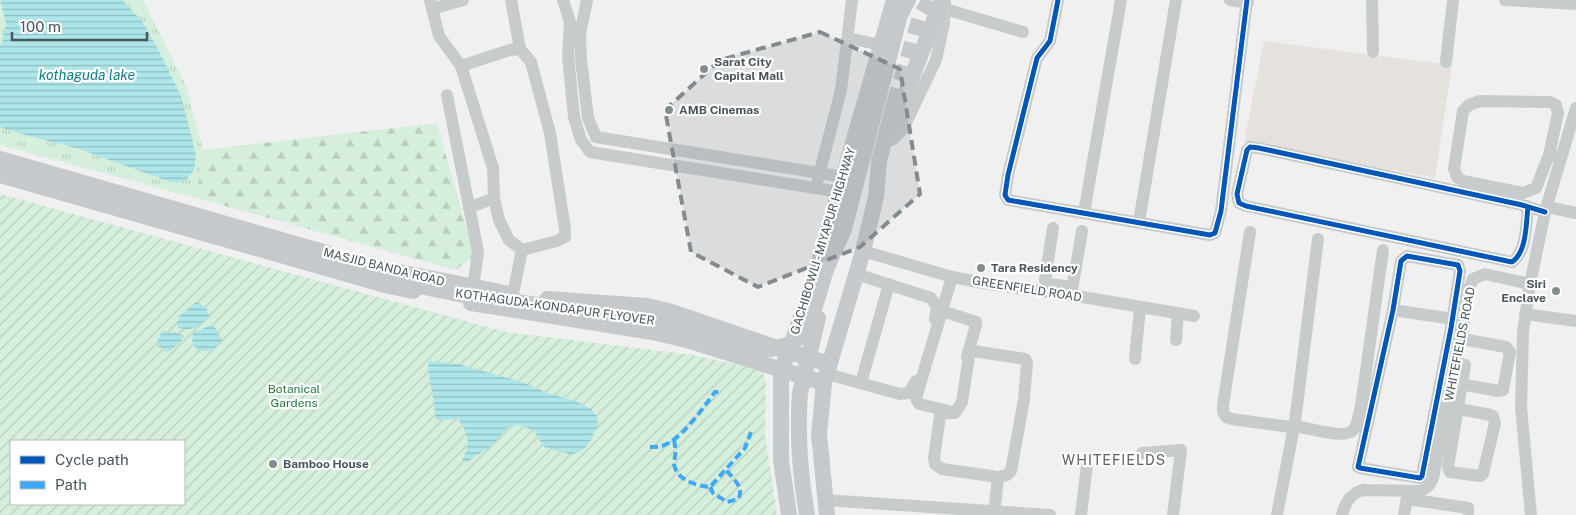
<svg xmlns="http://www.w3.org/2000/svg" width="1576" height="515" font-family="'Public Sans',sans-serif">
  <defs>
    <pattern id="forest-firs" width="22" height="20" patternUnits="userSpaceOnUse" patternTransform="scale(1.25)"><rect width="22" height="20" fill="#d6eedc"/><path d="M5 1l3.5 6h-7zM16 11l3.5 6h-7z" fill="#b9cebf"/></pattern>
    <pattern id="park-tufts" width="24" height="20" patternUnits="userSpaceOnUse" patternTransform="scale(1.25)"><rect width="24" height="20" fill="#d6eedc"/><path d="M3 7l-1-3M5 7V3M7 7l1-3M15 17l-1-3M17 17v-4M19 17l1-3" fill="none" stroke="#b9cebf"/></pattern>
    <pattern id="garden-furrows" width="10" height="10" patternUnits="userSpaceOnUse" patternTransform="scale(1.25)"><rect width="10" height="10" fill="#d6eedc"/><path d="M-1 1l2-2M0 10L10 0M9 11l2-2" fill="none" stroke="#b9cebf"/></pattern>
    <pattern id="water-rules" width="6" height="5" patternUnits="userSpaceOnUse" patternTransform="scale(1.25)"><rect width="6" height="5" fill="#ade6e9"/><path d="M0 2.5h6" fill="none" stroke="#8fbdc0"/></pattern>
  </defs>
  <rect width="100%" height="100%" fill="#f0f0f0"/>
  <path fill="#e5e2de" d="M1264 41 1452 65 1435 178 1244 142Z"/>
  <path fill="url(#forest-firs)" d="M437 123 474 256 456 270 196 198 203 150Z"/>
  <path fill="url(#park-tufts)" d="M0 0H143L186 86 203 150 196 198 0 145Z"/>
  <path fill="url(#garden-furrows)" fill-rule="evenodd" d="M0 194 506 332 693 355 760 370 765 377 766 385 765 434 777 515H0ZM11 441H184V504H11Z"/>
  <g fill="url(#water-rules)">
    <path d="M0 0H122L142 21 157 47 181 96 192 138 196 157 194 170 186 180 178 183 168 181 79 149 18 133 0 127V46L2 43 6 23Z"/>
    <path d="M196 302 206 307 210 317C199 326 191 333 177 327L179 316Z"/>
    <path d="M213 324 222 340 212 351 198 350 192 344 193 333Z"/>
    <path d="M162 331 175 332 184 336 179 344 167 352 156 345Z"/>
    <path d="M428 361 458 364 522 382 550 394 576 401 591 409 597 417 598 424 591 440 585 448 572 455 544 447 534 431 520 425 508 427 490 447 465 463 462 460C472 444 468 434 458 419L436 420C435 399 428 381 428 361Z"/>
  </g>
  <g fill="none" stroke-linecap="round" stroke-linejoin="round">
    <path stroke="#c6c9cb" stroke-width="16" stroke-dasharray="16 8" stroke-linecap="butt" d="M894 104 920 17 930 0"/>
    <g stroke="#c7cbcc" stroke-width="12">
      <path d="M430 0 439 36 461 66 493 168 494 198 499 220 509 240 522 250"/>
      <path d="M511 0 520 49 531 62 550 133 565 229V237L557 241 522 250"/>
      <path d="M563 0 570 22 568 56 574 117 581 140 590 152 840 192"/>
      <path d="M587 0 580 34 581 59 588 118 596 137"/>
      <path d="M1058 0 1050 41 1037 58 1008 175 1005 195 1008 200 1210 235 1215 233 1221 211 1247 0"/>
      <path d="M1230 0 1248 3"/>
      <path d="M1372 0 1373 52"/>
      <path d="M1505 0 1576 4"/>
      <path d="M432 9 463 0"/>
      <path d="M945 9 1023 32"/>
      <path d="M848 38 881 45"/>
      <path d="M1446 62 1453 0"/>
      <path d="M461 66 510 50 520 49"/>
      <path d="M447 95 478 252 473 288"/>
      <path d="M596 137 844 177"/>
      <path d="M892 140 903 129 936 60 944 23 945 0"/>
      <path d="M1549 155 1536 188 1523 193 1463 181 1457 177 1454 169 1463 111 1469 105 1480 101 1550 102 1556 105 1558 113 1549 155 1560 158"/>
      <path d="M818 179 841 90 852 0"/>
      <path d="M1528 207C1526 223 1527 252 1512 262L1246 206 1239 203 1237 194 1247 150 1250 147 1259 148 1522 205 1545 212"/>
      <path d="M1547 207 1576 213"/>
      <path d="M469 208 494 198"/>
      <path d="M1084 213 1121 0"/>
      <path d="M1139 222 1176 0"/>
      <path d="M1053 228 1045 280 1048 284 1065 286"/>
      <path d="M1250 232 1223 405V412L1226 417 1232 419 1290 427"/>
      <path d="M863 251 952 277 989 284 1077 296 1194 316"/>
      <path d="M1407 256 1458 265 1460 271 1451 328 1422 476 1420 478 1360 468 1358 467 1393 310 1401 261Z"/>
      <path d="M856 274 931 298 937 307 935 319"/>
      <path d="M1530 284 1523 332 1521 407 1531 515"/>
      <path d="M513 294 522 250"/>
      <path d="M1071 296 1082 231"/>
      <path d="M1393 310 1453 319"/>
      <path d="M942 311 976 322V325L967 357"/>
      <path d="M1525 314 1576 321"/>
      <path d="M1176 340 1178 313"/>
      <path d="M973 351 1025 359 1027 363 1024 399 1011 471 1007 475 998 477 942 469 935 464 934 458 940 416 942 413H955L962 402 969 356Z"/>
      <path d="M1135 359 1140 308"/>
      <path d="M827 374 900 394 909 393 916 381"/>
      <path d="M861 383 889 284"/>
      <path d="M1461 384 1498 391 1503 390 1510 352 1506 347 1462 339"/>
      <path d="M1448 407 1491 415 1493 416 1495 423 1483 474 1480 476 1450 472 1448 467 1465 365"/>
      <path d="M949 411 919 404 916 398 952 277"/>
      <path d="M1295 422 1318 239"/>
      <path d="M1300 427C1312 429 1347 440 1354 429 1358 423 1359 413 1361 406L1383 250"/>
      <path d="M1142 453 1181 450 1173 515"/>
      <path d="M1407 499 1468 508V515"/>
      <path d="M824 500 1050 515"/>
      <path d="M994 515 998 477"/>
      <path d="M1081 515 1087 464"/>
      <path d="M1277 515 1293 432"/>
      <path d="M1342 515C1346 502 1349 495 1362 490L1420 491C1428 488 1430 485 1433 478L1463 330 1467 293 1473 279 1485 274 1530 284 1545 212 1576 108"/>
      <path d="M1404 515 1408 491"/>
    </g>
    <g stroke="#c6c9cb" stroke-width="16">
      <path d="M898 120 908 87 942 0"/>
      <path d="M0 159 327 253"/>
      <path d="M0 175 389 286 413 291"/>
      <path d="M844 229 900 15 908 0"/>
      <path d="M384 269 505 293"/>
      <path d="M547 299 647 306 669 311 789 352 830 364"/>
      <path d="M471 303 652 332 687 340 824 383"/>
      <path d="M800 393C797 434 800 475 807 515"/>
      <path d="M789 515 781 460V370L791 346 816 272 894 0"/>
      <path d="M827 515 819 434 824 383 863 251 876 197 879 161 894 104"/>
    </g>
    <g stroke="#c6c9cb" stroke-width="16">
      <path d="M310 254 419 286 468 296 645 318 762 350C777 349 795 345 804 332 814 316 819 291 825 273 830 258 838 244 844 229"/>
      <path d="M800 393 818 318"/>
    </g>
    <g stroke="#3fa9f5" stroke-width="4" stroke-dasharray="8 4" stroke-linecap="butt">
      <path d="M674 440C675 445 676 451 675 456 675 457 674 464 674 464 676 480 697 486 710 487L745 448 751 432"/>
      <path d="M650 447C654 447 658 447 662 446 681 440 703 408 715 392H720"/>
      <path d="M710 487 713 493 727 502 738 499C745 488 734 480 728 472L729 467"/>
    </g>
    <g stroke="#fff" stroke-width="8">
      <g id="cycleway">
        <path d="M1058 0 1050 41 1037 58 1008 175 1005 195 1008 200 1210 235 1215 233 1221 211 1247 0"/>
        <path d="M1528 207C1526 223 1527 252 1512 262L1246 206 1239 203 1237 194 1247 150 1250 147 1259 148 1522 205 1545 212"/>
        <path d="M1407 256 1458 265 1460 271 1451 328 1422 476 1420 478 1360 468 1358 467 1393 310 1401 261Z"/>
      </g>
    </g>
    <use href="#cycleway" stroke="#0057b8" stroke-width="5"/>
  </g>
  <path fill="#838b8f" fill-opacity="0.2" stroke="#838b8f" stroke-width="4" stroke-dasharray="10 6" stroke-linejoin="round" d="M820 32 900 69 920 194 860 247 758 287 691 252 665 110 720 60Z"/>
  <g fill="#838b8f" stroke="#fff" stroke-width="2">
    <circle cx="704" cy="69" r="5"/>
    <circle cx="669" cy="110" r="5"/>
    <circle cx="981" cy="268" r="5"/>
    <circle cx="1556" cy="291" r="5"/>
    <circle cx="273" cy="464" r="5"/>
  </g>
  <g text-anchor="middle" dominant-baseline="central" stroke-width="4.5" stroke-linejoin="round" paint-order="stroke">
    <g font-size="12" font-weight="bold" fill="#48555b" stroke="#fff" text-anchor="start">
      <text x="714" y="62">Sarat City<tspan x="714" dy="14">Capital Mall</tspan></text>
      <text x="679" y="110">AMB Cinemas</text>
      <text x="991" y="268">Tara Residency</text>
      <text x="1546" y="284" text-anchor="end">Siri<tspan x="1546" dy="14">Enclave</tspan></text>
      <text x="283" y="464">Bamboo House</text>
    </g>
    <g font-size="12" fill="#48555b" stroke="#fff">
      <text transform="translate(823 241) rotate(-73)">GACHIBOWLI - MIYAPUR HIGHWAY</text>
      <text transform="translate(384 267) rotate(14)">MASJID BANDA ROAD</text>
      <text transform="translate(1027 289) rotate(9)">GREENFIELD ROAD</text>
      <text transform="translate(555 307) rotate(8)">KOTHAGUDA-KONDAPUR FLYOVER</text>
      <text transform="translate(1460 344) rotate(-79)">WHITEFIELDS ROAD</text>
    </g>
    <g font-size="12" fill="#1d793d" stroke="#fff">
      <text x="294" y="389">Botanical<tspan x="294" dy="14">Gardens</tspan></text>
    </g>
    <g font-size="14" font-style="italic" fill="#147d84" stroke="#fff">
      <text x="87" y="75">kothaguda lake</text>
    </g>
    <g font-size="14" letter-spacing="1" fill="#5c6064" stroke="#fff">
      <text x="1114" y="460">WHITEFIELDS</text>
    </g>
  </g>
  <rect x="10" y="440" width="175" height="65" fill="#ffffff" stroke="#b6bbbd"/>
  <rect x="20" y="456" width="25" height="8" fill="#0057b8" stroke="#b6bbbd"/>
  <text x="55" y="465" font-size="15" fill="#48555b">Cycle path</text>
  <rect x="20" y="481" width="25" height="8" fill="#3fa9f5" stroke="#b6bbbd"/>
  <text x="55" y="490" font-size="15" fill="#48555b">Path</text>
  <path d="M12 32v8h135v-8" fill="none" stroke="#48555b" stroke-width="2.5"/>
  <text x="20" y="32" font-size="15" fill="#48555b" stroke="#ffffff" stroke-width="4" paint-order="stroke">100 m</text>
</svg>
